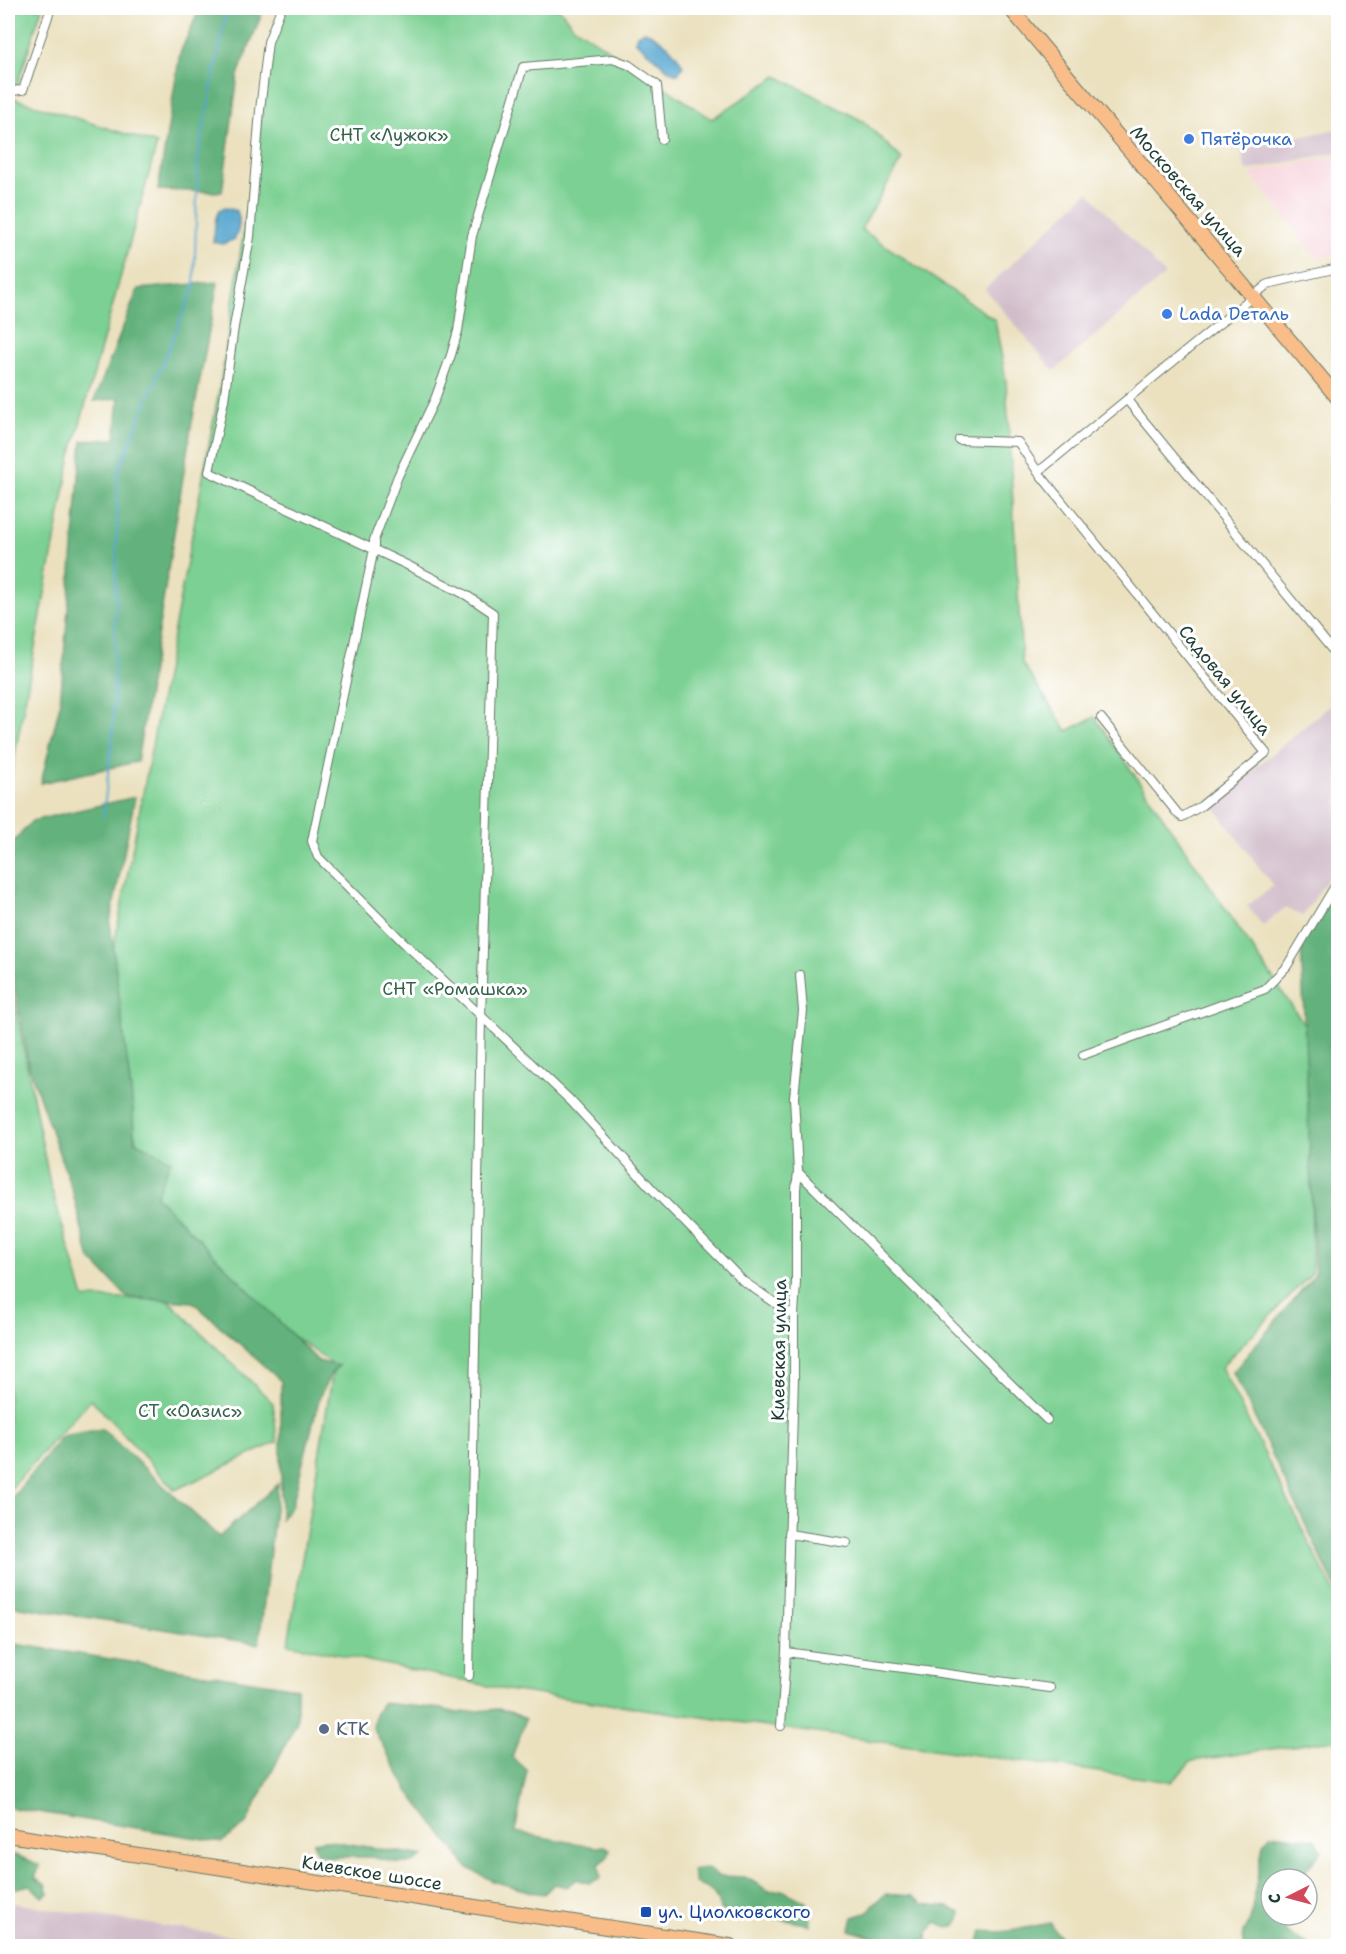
<svg xmlns="http://www.w3.org/2000/svg" width="1346" height="1954" font-family="'Shantell Sans',sans-serif">
  <rect width="100%" height="100%" fill="#fff"/>
  <filter id="ink" filterUnits="userSpaceOnUse"><feTurbulence type="fractalNoise" baseFrequency=".0167" numOctaves="2"/><feDisplacementMap in="SourceGraphic" scale="12" xChannelSelector="R" yChannelSelector="G"/><feConvolveMatrix kernelMatrix="1 2 1 2 8 2 1 2 1" color-interpolation-filters="sRGB"/></filter>
  <filter id="wash" filterUnits="userSpaceOnUse"><feTurbulence type="fractalNoise" baseFrequency=".008" numOctaves="4" result="noise"/><feDisplacementMap in="SourceGraphic" scale="24" xChannelSelector="R" yChannelSelector="G"/><feGaussianBlur stdDeviation="1.35" result="paint"/><feColorMatrix in="noise" values="0 0 0 0 0 0 0 0 0 0 0 0 0 0 0 0 0 1.4 0 .05"/><feComposite in="paint" operator="in"/></filter>
  <g filter="url(#wash)">
    <rect width="100%" height="100%" fill="#ebe1bf"/>
    <path fill="#f6cfd8" d="M1338 156V255L1318 259 1250 173Z"/>
    <g fill="#d1bdca">
      <path d="M1338 129V152L1246 171 1241 149Z"/>
      <path d="M1088 192 1165 275 1054 371 985 289Z"/>
      <path d="M1338 699V863L1303 916 1285 908 1263 926 1247 906 1273 886 1212 804Z"/>
      <path d="M13 1903 295 1946H8V1923H11Z"/>
    </g>
    <g fill="#7bd093" stroke="#4d8664" stroke-width="1.5">
      <path d="M8 8H42L13 98 157 144 70 460 8 791Z"/>
      <path d="M284 8H559L572 25 712 119 777 76 863 121 902 159 861 229 995 320 1006 381 1022 663 1067 731 1095 717 1310 1033 1312 1273 1221 1367 1338 1600V1739L1192 1761 1171 1782 507 1690 288 1644 334 1365 177 1253 145 1171 131 1122 113 951 220 387 272 46Z"/>
      <path d="M8 968 50 1184 84 1298 168 1300 273 1403 277 1442 175 1490 91 1399 8 1491Z"/>
    </g>
    <g fill="#64b27d" stroke="#427858" stroke-width="1.5">
      <path d="M200 8H264L238 75 222 192 158 190 180 53Z"/>
      <path d="M218 282 191 428 137 762 41 783 60 704 82 441 115 439 119 398 94 401 138 289Z"/>
      <path d="M135 797 110 922 133 1108 134 1141 171 1160 156 1196 318 1361 339 1366 332 1372 320 1396 292 1505 281 1519V1381L193 1302 127 1297 89 1257 73 1193 29 1067 8 950V848L32 821Z"/>
      <path d="M1338 885V1593L1233 1372 1315 1274 1301 944Z"/>
      <path d="M102 1429 219 1537 278 1484 259 1644 8 1605V1503L62 1436Z"/>
      <path d="M8 1643 297 1688V1721L246 1824 222 1842 8 1807Z"/>
      <path d="M382 1703 442 1709 457 1713 498 1709 511 1712 525 1719C523 1733 516 1743 512 1757L527 1770 515 1832 595 1847 605 1846 610 1849 608 1856 599 1865 601 1878 589 1883 576 1879 567 1887 554 1884 544 1894 531 1892 493 1881 468 1868 409 1792 373 1728 375 1715Z"/>
      <path d="M1271 1834 1315 1839 1322 1851 1304 1872 1301 1879H1271V1915H1282L1286 1933 1311 1946H1244L1243 1932 1250 1921 1263 1844Z"/>
      <path d="M324 1840 424 1856 412 1863H398L371 1857H331L317 1854 313 1842Z"/>
      <path d="M15 1855 40 1865 35 1878 46 1884 49 1893 42 1897 30 1885 17 1888 8 1887V1856Z"/>
      <path d="M707 1868 718 1876 745 1877 769 1891 782 1890 806 1902 810 1925 771 1917 758 1919 746 1914 733 1915 721 1910C717 1894 711 1888 695 1883L692 1870Z"/>
      <path d="M885 1894 912 1896 923 1904 949 1907 961 1913 960 1920 955 1926 945 1927 937 1923 928 1932 926 1945 887 1944 875 1938 850 1930 853 1917 866 1913Z"/>
      <path d="M1051 1923C1058 1936 1065 1944 1080 1946H980L979 1943 982 1931C1007 1934 1027 1927 1051 1923Z"/>
    </g>
    <g fill="#55a6cf" stroke="#3a7282" stroke-width="1.5">
      <path d="M644 31C660 36 676 51 683 66L678 74 670 71 635 41 637 35Z"/>
      <path d="M226 208 237 211C241 221 239 229 235 239L223 244 213 242 216 218 219 210Z"/>
    </g>
    <g fill="none" stroke-linecap="round" stroke-linejoin="round">
      <path stroke="#55a6cf" stroke-width="2" d="M103 817 113 732 118 472 194 287 198 158 227 8"/>
    </g>
  </g>
  <g filter="url(#ink)">
    <g fill="none" stroke-linecap="round" stroke-linejoin="round">
      <g stroke="#667665" stroke-width="10">
        <g id="minor">
          <path d="M281 8 268 42 260 110 250 237 234 327 224 400 209 472 407 565 466 595 493 613 481 1018 469 1676"/>
          <path d="M8 91 23 90 51 8"/>
          <path d="M662 139 657 85 629 65 613 59 523 67 472 236 458 331 451 355 435 399 398 476 374 540V549L312 841 318 857 400 939 571 1101 652 1189 743 1281 794 1316"/>
          <path d="M1127 400 1338 657"/>
          <path d="M959 440 1018 442 1038 472 1268 284 1338 268"/>
          <path d="M1038 472 1266 753 1201 806 1182 817 1178 814 1101 718"/>
          <path d="M1083 1055 1265 989 1287 966 1338 881"/>
          <path d="M798 1172 1047 1420"/>
          <path d="M789 1534 847 1543"/>
          <path d="M786 1652 1050 1688"/>
          <path d="M781 1726 786 1652 794 1378V1316L796 1282V1189L798 1172 794 1097 803 1011 800 975"/>
        </g>
      </g>
      <g stroke="#667665" stroke-width="16">
        <g id="trunk">
          <path d="M1010 8 1338 398"/>
          <path d="M8 1835 730 1946"/>
        </g>
      </g>
      <use href="#minor" stroke="#fff" stroke-width="8"/>
      <use href="#trunk" stroke="#f8bd89" stroke-width="14"/>
    </g>
  </g>
  <g fill="#3f7fe0" stroke="#fff" stroke-width="2">
    <circle cx="1189" cy="139" r="6"/>
    <circle cx="1167" cy="314" r="6"/>
  </g>
  <circle fill="#5c6f8a" stroke="#fff" stroke-width="2" cx="324" cy="1729" r="6"/>
  <rect fill="#1a4fb4" stroke="#fff" stroke-width="2" x="640" y="1906" width="12" height="12" rx="3"/>
  <g text-anchor="middle" dominant-baseline="central" stroke-width="6" stroke-linejoin="round" paint-order="stroke">
    <g font-size="18" fill="#36624c" stroke="#fff">
      <text x="389" y="135">СНТ «Лужок»</text>
      <text x="455" y="989">СНТ «Ромашка»</text>
      <text x="190" y="1411">СТ «Оазис»</text>
    </g>
    <g font-size="18" fill="#366cbe" stroke="#fff" text-anchor="start">
      <text x="1201" y="139">Пятёрочка</text>
      <text x="1179" y="314">Lada Dеталь</text>
    </g>
    <g font-size="18" fill="#1f3d34" stroke="#fff">
      <text transform="translate(1188 191) rotate(49)">Московская улица</text>
      <text transform="translate(1225 680) rotate(51)">Садовая улица</text>
      <text transform="translate(779 1350) rotate(-89)">Киевская улица</text>
      <text transform="translate(372 1873) rotate(9)">Киевское шоссе</text>
    </g>
    <g font-size="18" fill="#4e5e75" stroke="#fff" text-anchor="start">
      <text x="336" y="1729">КТК</text>
    </g>
    <g font-size="18" fill="#164399" stroke="#fff" text-anchor="start">
      <text x="658" y="1912">ул. Циолковского</text>
    </g>
  </g>
  <rect width="1346" height="1954" fill="none" stroke="#fff" stroke-width="30"/>
  <g transform="translate(1289 1897) rotate(264)"><circle r="28" fill="#ffffff" stroke="#a5b1ae" stroke-width="1.5"/>
  <path d="M0-4.5L10 22L0 15L-10 22Z" fill="#d1495b"/>
  <text y="-9" font-size="16" font-weight="bold" text-anchor="middle" fill="#1f3d34">С</text>
  </g>
</svg>
